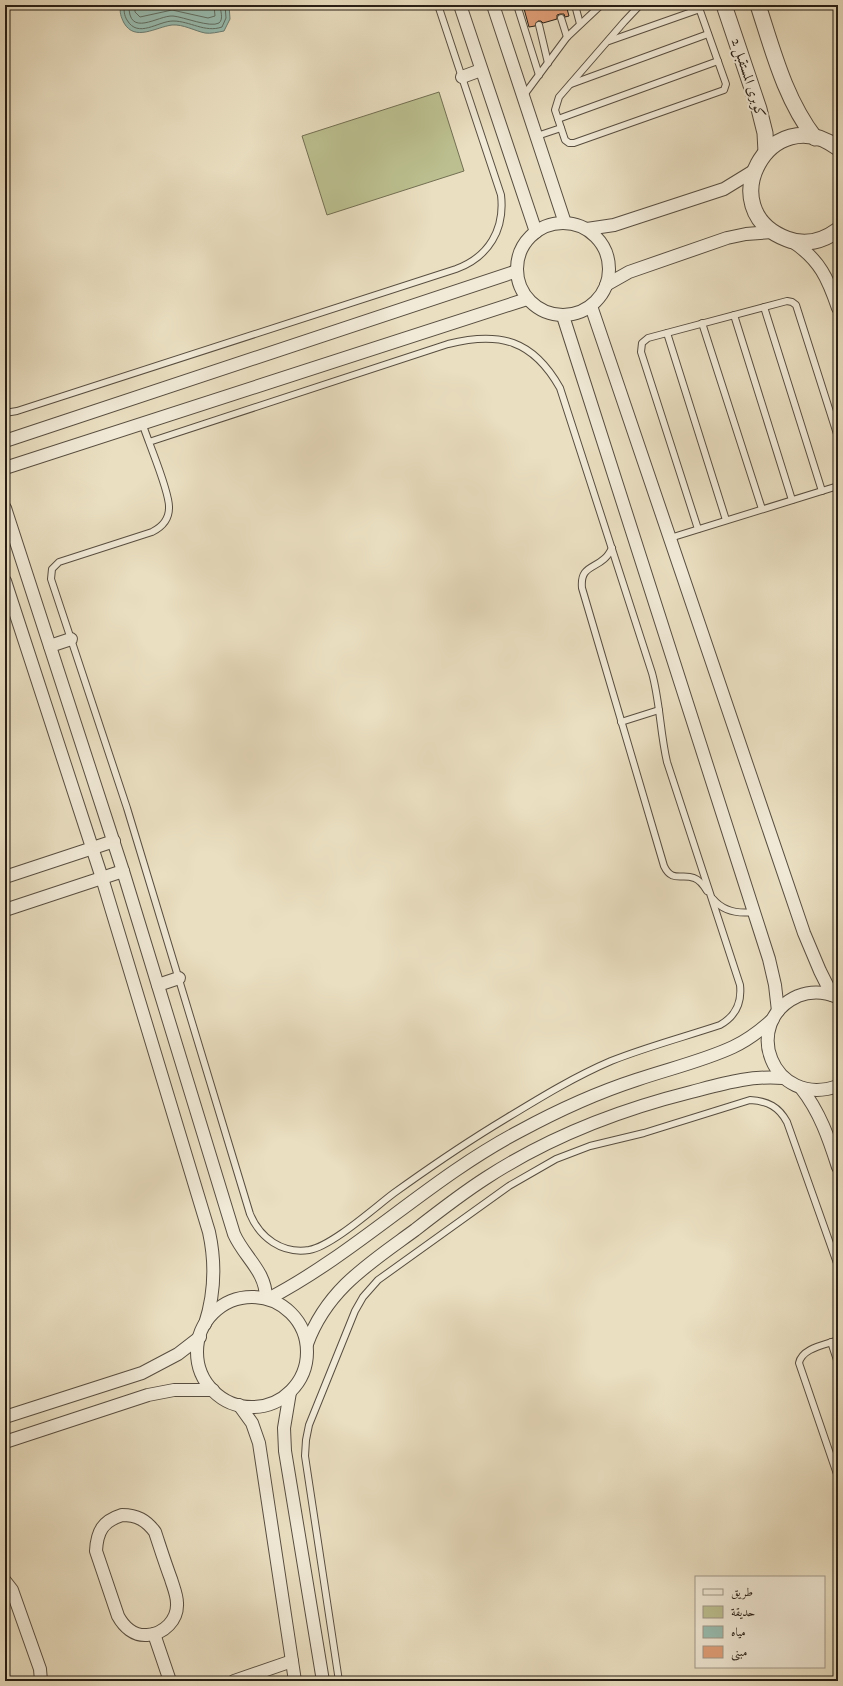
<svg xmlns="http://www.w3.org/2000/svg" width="843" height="1686" font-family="'IM FELL DW Pica',Amiri,serif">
  <rect width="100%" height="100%" fill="#eadfc1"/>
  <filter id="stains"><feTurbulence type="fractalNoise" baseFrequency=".005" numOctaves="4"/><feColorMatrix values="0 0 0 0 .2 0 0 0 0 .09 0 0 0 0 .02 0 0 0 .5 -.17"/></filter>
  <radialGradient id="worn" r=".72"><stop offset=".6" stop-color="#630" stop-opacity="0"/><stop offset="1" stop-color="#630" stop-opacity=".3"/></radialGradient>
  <path fill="#bcc090" stroke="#726f52" d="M439 92 464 171 327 215 302 136Z"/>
  <path fill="#98bdb1" stroke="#6b7d73" d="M121 5H229L230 19 224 31C218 32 211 34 205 33 195 31 183 24 172 25 156 27 135 42 124 23 121 17 119 12 121 5Z"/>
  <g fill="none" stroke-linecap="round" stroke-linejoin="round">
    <g stroke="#606e63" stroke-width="1">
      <path d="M124 5C124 11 124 15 127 20 138 39 158 21 173 21 190 21 205 33 222 27L226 18 225 5"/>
      <path d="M129 5C128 39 158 15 173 16 184 17 210 28 219 23 224 19 220 10 220 5"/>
      <path d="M135 5V12L140 17 172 10 208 18 215 16 214 5"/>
    </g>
  </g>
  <path fill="#e19f78" stroke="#271e15" d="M523 5H566L569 16 565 17 564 14H560L557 15V19L543 23 541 21H538L535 26 529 27Z"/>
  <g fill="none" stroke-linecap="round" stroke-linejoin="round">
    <g stroke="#584e40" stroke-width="8">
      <g id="service">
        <path d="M517 5 539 75"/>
        <path d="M575 5 580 24"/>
        <path d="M640 5 624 22 559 97 555 110 565 140 569 143H574L724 90 726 84 698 5"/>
        <path d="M561 18 567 37"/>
        <path d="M539 25 548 63"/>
        <path d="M609 41 700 9"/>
        <path d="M571 84 708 34"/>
        <path d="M524 95 567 37 601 5"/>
        <path d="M558 119 718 61"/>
        <path d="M537 136 561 128"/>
        <path d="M764 307 822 491"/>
        <path d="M734 315 792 500"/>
        <path d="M702 323 762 509"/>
        <path d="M667 333 726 520"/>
        <path d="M5 413 17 411 456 269C489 257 505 229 501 195L438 5"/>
        <path d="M142 423 149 442 448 344C500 331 533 340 560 388L652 673C660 702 660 732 667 762L740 985C742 1003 736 1016 720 1025 684 1037 646 1047 611 1061 569 1079 530 1104 492 1127 458 1148 426 1170 394 1193 374 1208 332 1246 309 1250 282 1254 260 1238 250 1214L127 808 51 579 52 569 59 562 152 532C162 527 169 519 169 508 170 495 154 456 149 442"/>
        <path d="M698 529 641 352 642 343 648 338 787 301 792 302 796 305 838 437"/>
        <path d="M670 538 838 486"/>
        <path d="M612 548C610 552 608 556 604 559 593 569 580 567 582 588L664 866C672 883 682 873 694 878 700 880 704 886 707 891"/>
        <path d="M621 722 659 710"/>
        <path d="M713 899C723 911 738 914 754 912"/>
        <path d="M838 1340C825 1345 802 1348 799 1363L838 1477"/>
        <path d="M831 1342 838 1363"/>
        <path d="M339 1681 305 1456 306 1440 309 1425 355 1311 363 1297 378 1280 509 1186 556 1159 590 1146 644 1133 750 1100C768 1101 779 1107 787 1122L838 1266"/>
      </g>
    </g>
    <g stroke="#584e40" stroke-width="14">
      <g id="minor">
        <path d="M460 5 536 232"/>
        <path d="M493 5 565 223"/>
        <path d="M462 77 481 70"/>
        <circle cx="563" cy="269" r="46"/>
        <path d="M587 229 614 225 724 189 755 170"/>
        <path d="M793 242C820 260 828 279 838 308"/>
        <path d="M606 285 629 272 727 238 746 234 772 232"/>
        <path d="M591 306 804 933 820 971 832 995"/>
        <path d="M563 316 769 959 775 985 778 1011"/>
        <path d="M5 441 517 271"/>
        <path d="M5 468 527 299"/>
        <path d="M5 508 123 871 234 1234C244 1257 266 1271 266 1298"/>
        <path d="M5 581 102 878 209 1232C216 1264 215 1293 205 1324"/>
        <path d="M50 646 71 639"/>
        <path d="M5 877 114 841"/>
        <path d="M5 910 123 871"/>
        <path d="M158 985 179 978"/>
        <path d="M837 997C825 992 811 991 798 996 740 1022 772 1109 838 1086"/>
        <path d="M801 1088C820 1112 829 1139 838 1167"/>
        <circle cx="252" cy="1352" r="55"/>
        <path d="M268 1299C358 1252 430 1178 520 1131 557 1111 596 1093 636 1080 668 1069 703 1061 733 1047 748 1040 761 1030 773 1019"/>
        <path d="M307 1344C327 1289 370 1263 415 1230 438 1212 461 1194 486 1178 549 1137 619 1110 691 1092 722 1084 751 1075 783 1078"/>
        <path d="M290 1392 284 1428 285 1451 323 1681"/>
        <path d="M239 1405 252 1423 259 1443 295 1681"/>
        <path d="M5 1417 142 1373 178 1354 200 1337"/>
        <path d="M5 1442 148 1395 174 1390H213"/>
        <path d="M122 1515C137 1515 146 1520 155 1532 160 1547 165 1563 171 1579 173 1586 177 1595 177 1603 178 1620 164 1634 147 1635 134 1636 124 1627 118 1616L96 1551C97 1531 103 1521 122 1515Z"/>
        <path d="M5 1581 12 1590 40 1669 41 1681"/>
        <path d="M154 1634 170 1681"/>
        <path d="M234 1681 292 1661"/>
      </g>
    </g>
    <g stroke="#584e40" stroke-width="17">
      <g id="tertiary">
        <path d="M724 5 759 109 765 133 766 152"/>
        <path d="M758 5C773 51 785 99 815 138"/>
        <path d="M838 148C770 98 710 210 787 239 805 246 823 241 838 230"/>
      </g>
    </g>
    <use href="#service" stroke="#f1ead7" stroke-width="6"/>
    <use href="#minor" stroke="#f1ead7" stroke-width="12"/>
    <use href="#tertiary" stroke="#f1ead7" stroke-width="15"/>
  </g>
  <g text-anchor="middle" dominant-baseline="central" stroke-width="4" stroke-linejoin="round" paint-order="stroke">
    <g font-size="14" fill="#271e15" stroke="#f1ead7">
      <text transform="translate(748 78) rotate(72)">كوبرى المستقبل 2</text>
    </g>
  </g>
  <rect width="843" height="1686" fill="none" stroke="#eadfc1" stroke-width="20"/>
  <rect x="6" y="6" width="831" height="1674" fill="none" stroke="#271e15" stroke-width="2"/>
  <rect x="10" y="10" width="823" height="1666" fill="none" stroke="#271e15"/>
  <rect x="695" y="1576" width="130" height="92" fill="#f1ead7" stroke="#a09889"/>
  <rect x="703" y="1589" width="20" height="6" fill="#f1ead7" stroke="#a09889"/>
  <text x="731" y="1596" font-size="12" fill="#271e15">طريق</text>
  <rect x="703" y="1606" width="20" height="12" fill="#bcc090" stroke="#a09889"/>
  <text x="731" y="1616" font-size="12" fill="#271e15">حديقة</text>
  <rect x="703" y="1626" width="20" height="12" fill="#98bdb1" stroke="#a09889"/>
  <text x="731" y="1636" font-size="12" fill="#271e15">مياه</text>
  <rect x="703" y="1646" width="20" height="12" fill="#e19f78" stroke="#a09889"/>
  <text x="731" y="1656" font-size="12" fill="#271e15">مبنى</text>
  <rect width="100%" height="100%" filter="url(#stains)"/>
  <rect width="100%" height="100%" fill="url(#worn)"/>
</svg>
